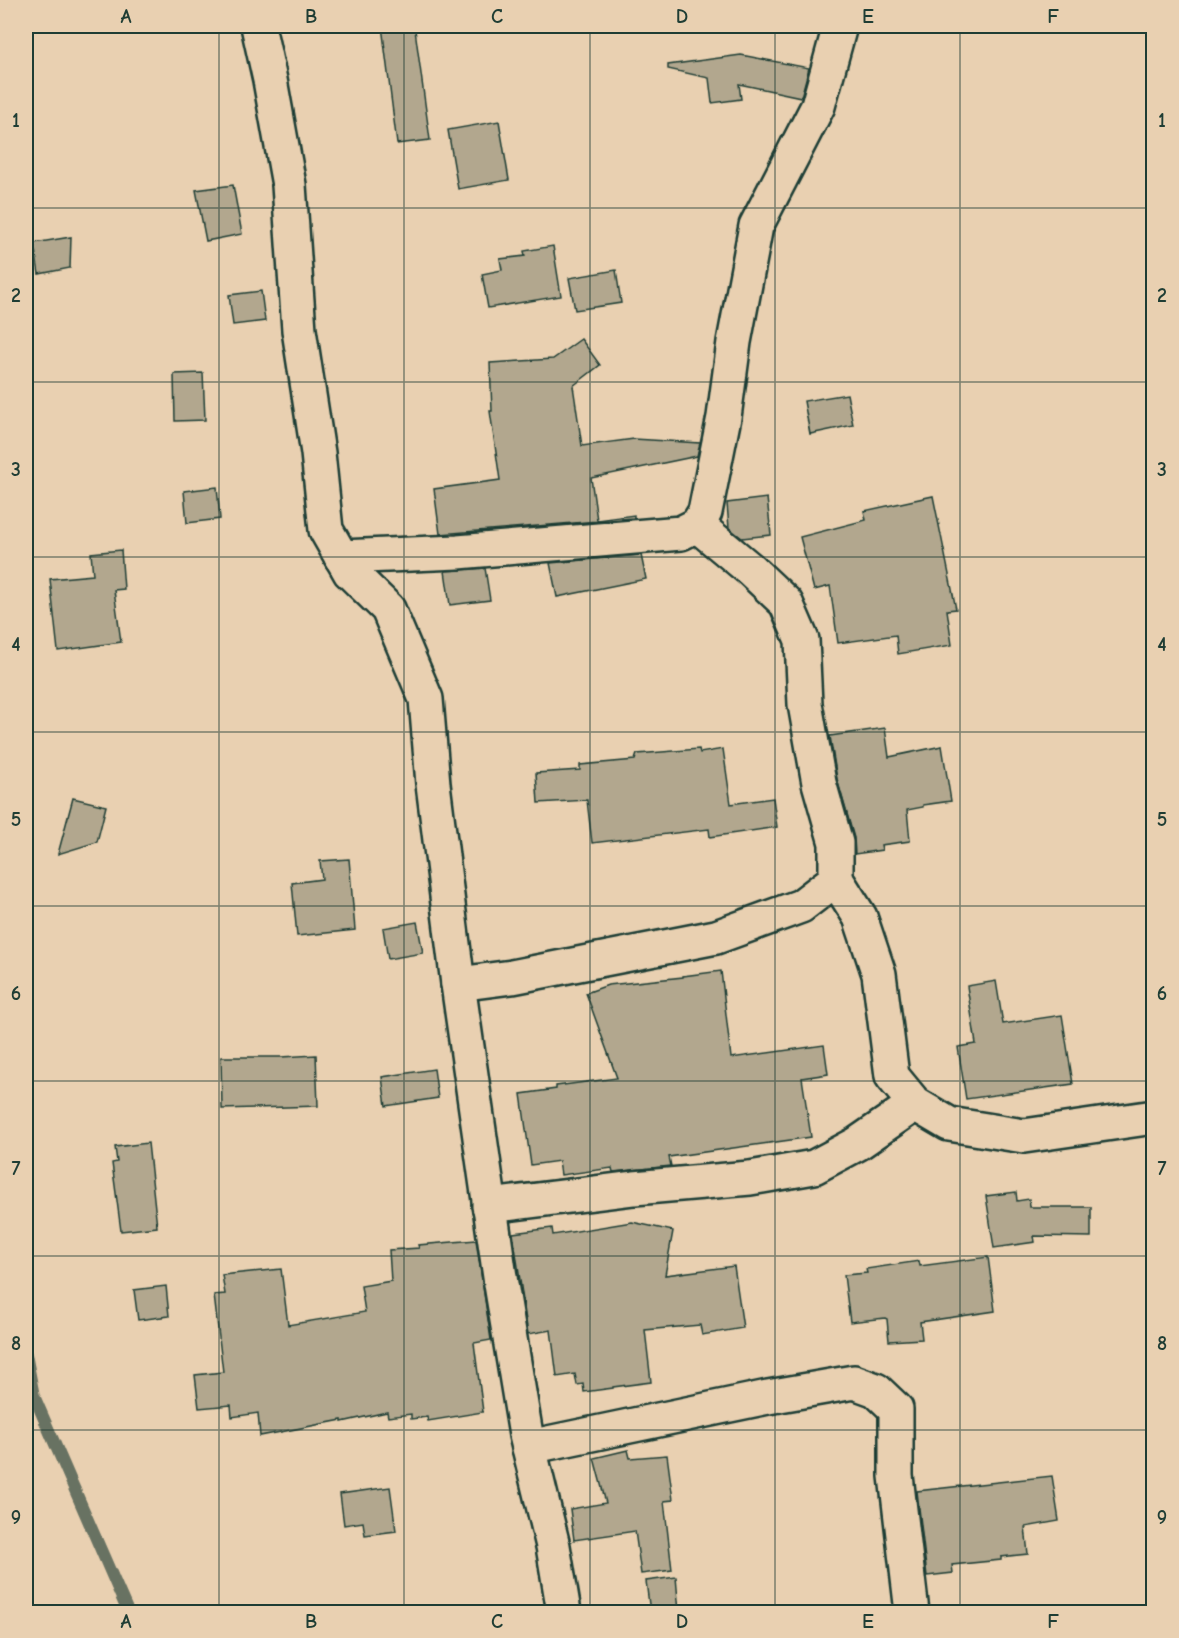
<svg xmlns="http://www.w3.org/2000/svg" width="1179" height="1638" font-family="'Comic Neue',sans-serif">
  <rect width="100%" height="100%" fill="#e9d0b1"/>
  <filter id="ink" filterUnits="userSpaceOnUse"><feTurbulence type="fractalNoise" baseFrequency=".0167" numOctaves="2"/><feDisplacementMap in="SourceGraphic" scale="12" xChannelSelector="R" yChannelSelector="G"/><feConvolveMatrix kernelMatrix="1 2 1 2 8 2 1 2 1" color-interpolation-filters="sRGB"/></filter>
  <g filter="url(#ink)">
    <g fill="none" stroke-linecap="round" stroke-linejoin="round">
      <path stroke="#687262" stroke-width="12" d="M26 1354 34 1396 128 1612"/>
    </g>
    <g fill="#b2a78e" stroke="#1f3d34" stroke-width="1.5">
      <path d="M382 26 415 30 430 140 397 144Z"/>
      <path d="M741 55 809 68 801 97 739 84 741 99 712 103 709 78 668 69V65Z"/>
      <path d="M499 121 509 180 458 189 448 130Z"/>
      <path d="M233 185 242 234 206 241 196 190Z"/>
      <path d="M71 237 70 268 39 274 34 243Z"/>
      <path d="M553 246 561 296 488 308 482 274 502 270 500 259 525 256 524 251Z"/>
      <path d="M616 270 621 303 575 310 569 278Z"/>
      <path d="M261 291 265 321 233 325 229 295Z"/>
      <path d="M581 339 600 365 573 386 582 446 634 439 700 443 697 456 591 478 597 520 634 515V518L440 534 434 489 500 480 490 411H492L490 363 553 359Z"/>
      <path d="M203 373 205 420 175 421 174 374Z"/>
      <path d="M847 394 853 425 810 434 804 401Z"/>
      <path d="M217 487 220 519 187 523 184 491Z"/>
      <path d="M933 496 956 609 947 610 952 645 898 654 896 635 838 643 830 586 814 590 800 537 866 520 864 511Z"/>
      <path d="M767 498 771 535 742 538 729 528 727 503Z"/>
      <path d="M121 550 124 589 114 590 121 642 58 651 50 579 93 575 91 553Z"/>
      <path d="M641 555 646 579 557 597 550 563Z"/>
      <path d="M485 568 490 600 450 605 445 571Z"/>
      <path d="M885 728 889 757 942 746 951 801 923 805V807L907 810 910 841 881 845 882 850 855 854 854 838 837 779 830 736Z"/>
      <path d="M699 749 700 753 723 749 731 804 773 798 777 827 710 837 709 829 592 843 587 800 538 803 536 773 580 770V765L635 760 637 754Z"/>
      <path d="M73 798 106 806 97 842 58 854Z"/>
      <path d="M349 859 355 930 297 936 292 883 322 879 320 861Z"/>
      <path d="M417 922 423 953 388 959 383 928Z"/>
      <path d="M721 971 731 1058 824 1045 828 1074 802 1078 811 1137 669 1157 671 1166 613 1172 612 1168 561 1175 559 1161 531 1165 521 1094 556 1089V1086L617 1078 586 993 608 985 683 977V976Z"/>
      <path d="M996 981 1003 1024 1062 1015 1073 1084 966 1099 958 1047 976 1044 967 986Z"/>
      <path d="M316 1055 318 1106 222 1109 221 1057H281Z"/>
      <path d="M434 1069 438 1098 386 1106 382 1077Z"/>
      <path d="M148 1143 157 1227 121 1231 112 1163 117 1162 115 1147Z"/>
      <path d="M1016 1192 1017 1201 1029 1199 1030 1207H1091V1237L1034 1236 1035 1242 994 1248 986 1196Z"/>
      <path d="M632 1222 673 1231 665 1275 734 1266 743 1328 702 1335 700 1325 645 1330 651 1382 613 1387V1388L584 1392 583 1384 577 1385 575 1374 557 1377 551 1330 528 1334 513 1233 552 1228 553 1235Z"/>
      <path d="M476 1240 491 1340 474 1343 483 1412 428 1421 427 1417 411 1419V1414L388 1417 387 1412 342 1422V1420L260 1436 258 1413 232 1417 231 1405 199 1408 195 1375 223 1372 214 1295 225 1294 222 1275 281 1269 288 1325 365 1312 361 1286 391 1281 389 1250 419 1248 418 1245Z"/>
      <path d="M988 1257 995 1311 920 1322 922 1339 889 1341 887 1319 885 1318 850 1322 844 1275 867 1273 866 1269 919 1261 920 1266Z"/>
      <path d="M166 1286 169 1316 138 1320 134 1290Z"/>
      <path d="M628 1450 630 1458 667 1455 673 1500 664 1501 672 1570 641 1574 635 1531 574 1540 570 1509 606 1503 594 1458Z"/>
      <path d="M1052 1476 1059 1521 1025 1527 1028 1554 1001 1557V1560L952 1565 953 1573 927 1576 917 1491Z"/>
      <path d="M390 1487 396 1531 365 1535 363 1522 344 1525 340 1494Z"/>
      <path d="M676 1577 679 1612H650L646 1581Z"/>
    </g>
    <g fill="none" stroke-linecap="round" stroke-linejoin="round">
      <g stroke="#1f3d34" stroke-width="38">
        <g id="minor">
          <path d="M258 26 270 80 289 185 299 330 318 453 326 530 350 572 388 609 426 699 433 784 458 984 501 1284 526 1435 553 1546 564 1612"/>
          <path d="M341 557 458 552 681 533 697 525 705 512 724 417 734 342 756 226 818 106 840 26"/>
          <path d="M836 879 860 917 879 974 892 1076 915 1104 949 1124 1024 1136 1154 1117"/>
          <path d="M458 984 512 977 716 937 801 906 836 879V843L819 783 805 704 802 640 786 603 751 570 697 525"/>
          <path d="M489 1206 634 1188 750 1178 814 1167 857 1144 915 1104"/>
          <path d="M529 1447 768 1397 854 1382 876 1390 896 1409V1476L912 1612"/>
        </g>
      </g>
      <use href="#minor" stroke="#e9d0b1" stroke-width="33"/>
    </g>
  </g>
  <path fill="none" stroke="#1f3d34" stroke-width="1.5" stroke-opacity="0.55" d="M219 26V1612M404 26V1612M590 26V1612M775 26V1612M960 26V1612M26 208H1154M26 382H1154M26 557H1154M26 732H1154M26 906H1154M26 1081H1154M26 1256H1154M26 1430H1154"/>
  <rect width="1179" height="1638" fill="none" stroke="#e9d0b1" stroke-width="66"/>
  <rect x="33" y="33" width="1113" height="1572" fill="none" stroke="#1f3d34" stroke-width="2"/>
  <g font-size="20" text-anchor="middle" font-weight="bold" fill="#1f3d34">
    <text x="126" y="23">A</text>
    <text x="311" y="23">B</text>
    <text x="497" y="23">C</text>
    <text x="682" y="23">D</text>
    <text x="868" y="23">E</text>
    <text x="1053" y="23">F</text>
    <text x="16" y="127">1</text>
    <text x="1162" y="127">1</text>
    <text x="16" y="302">2</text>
    <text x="1162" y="302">2</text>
    <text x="16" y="476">3</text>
    <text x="1162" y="476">3</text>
    <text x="16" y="651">4</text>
    <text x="1162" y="651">4</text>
    <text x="16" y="826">5</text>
    <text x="1162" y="826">5</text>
    <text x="16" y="1000">6</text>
    <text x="1162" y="1000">6</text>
    <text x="16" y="1175">7</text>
    <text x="1162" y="1175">7</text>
    <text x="16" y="1350">8</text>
    <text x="1162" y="1350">8</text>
    <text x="16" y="1524">9</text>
    <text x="1162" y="1524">9</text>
    <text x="126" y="1628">A</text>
    <text x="311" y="1628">B</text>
    <text x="497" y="1628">C</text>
    <text x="682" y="1628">D</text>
    <text x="868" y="1628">E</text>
    <text x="1053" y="1628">F</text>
  </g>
</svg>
